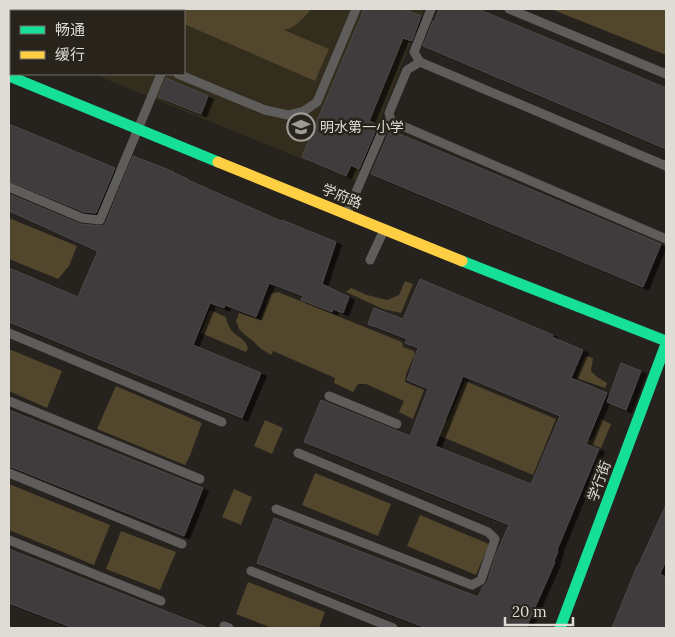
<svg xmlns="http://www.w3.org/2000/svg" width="675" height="637" font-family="Lora,'Noto Sans SC',serif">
  <defs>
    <filter id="shadow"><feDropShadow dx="5.5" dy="3" stdDeviation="0" flood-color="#0009"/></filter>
  </defs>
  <rect width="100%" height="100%" fill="#26231e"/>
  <path fill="#332d1e" d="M9 9H424L356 181 93 74H184V11H11V40L9 39Z"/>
  <g fill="#52462c">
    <path d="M149 9H311C304 18 295 28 284 30L329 49 315 81 184 24V11H155Z"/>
    <path d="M551 9H666V55Z"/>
    <path d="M9 218 77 246 69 266 58 279 9 259Z"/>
    <path d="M405 281 413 284 401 313 383 309 346 292 351 288 367 295 387 300 399 295Z"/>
    <path d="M278 292 402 342 403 347 414 351 415 354 406 374 405 382 424 390 413 419 399 412 404 401 366 384H358L353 392 334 383 335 378 273 351 271 355 260 348 253 341 245 335 239 329 236 321 239 313 260 320 270 294Z"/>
    <path d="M210 310 226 317C230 339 243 333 248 348L246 352 201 333Z"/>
    <path d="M9 349 62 371 47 408 9 391Z"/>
    <path d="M585 356 593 358 591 371 597 377 607 383 605 388 576 378Z"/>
    <path d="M465 381 556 419 533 475 414 425 420 412 448 421Z"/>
    <path d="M116 386 202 423 189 458 185 465 97 429Z"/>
    <path d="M601 419 611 424 601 448 557 430 558 426 590 440 594 437Z"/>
    <path d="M265 420 283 428 272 454 254 446Z"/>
    <path d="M315 473 391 504 378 536 302 505Z"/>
    <path d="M9 484 110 525 94 565 9 530Z"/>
    <path d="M234 489 252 497 241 525 222 517Z"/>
    <path d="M420 515 489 544 476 575 407 546Z"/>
    <path d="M121 531 176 552 160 590 106 569Z"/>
    <path d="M248 582 325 612 319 628H272L236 614Z"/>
  </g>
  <g fill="#413a3c" stroke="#4c4a48" fill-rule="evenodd" filter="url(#shadow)">
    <path d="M364 9H404L421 16 412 41 403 38 369 121 378 125 359 169 351 165 346 176 302 157Z"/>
    <path d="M439 9H478L666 88V149L423 46 433 21 434 22Z"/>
    <path d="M166 78 208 96 201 114 158 97Z"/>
    <path d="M9 124 115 168 96 213 84 212 9 181Z"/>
    <path d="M390 130 661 244 643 287 371 174Z"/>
    <path d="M133 156 174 172V173L188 179V180L281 221 282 220 336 242 322 284 349 297 343 313 333 309 332 312 301 300 303 296 269 283 256 317 225 305 224 308 210 303 193 345 261 373 242 418 9 322V268L78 297 97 253V251L9 211V194L80 224 103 226 106 222Z"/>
    <path d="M420 279 553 335 552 337 583 350 571 378 607 393 586 444 599 449 557 550 558 551 554 561 555 562 526 628H426L257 563 274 518 478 597 483 586 487 583 496 554 509 525 304 442 321 400 410 436 428 389 407 380 418 348 405 343 407 339 368 324 374 308 403 319ZM463 376 560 416 531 484 435 446Z"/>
    <path d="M621 363 641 371 626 410 607 402Z"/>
    <path d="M9 410 203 488 184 536 9 466Z"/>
    <path d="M666 505V560L660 574 666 577V628H612L637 566H638Z"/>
    <path d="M9 549 206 627V628H73L9 603Z"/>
  </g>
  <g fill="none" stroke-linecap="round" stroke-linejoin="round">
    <g stroke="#5e5d5b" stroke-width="9">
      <path d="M21 9 27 11"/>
      <path d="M431 9 414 52 420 62 666 166"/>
      <path d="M509 9 666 74"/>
      <path d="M178 74 265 110 288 115 304 111 317 102 356 9"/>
      <path d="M391 121 389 113 407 70 420 62"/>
      <path d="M9 187 82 218 100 220 161 74"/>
      <path d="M347 213 384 127 391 121 666 239"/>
      <path d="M370 260 384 230"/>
      <path d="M9 333 222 422"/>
      <path d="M329 396 397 424"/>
      <path d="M9 401 200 479"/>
      <path d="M9 473 182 544"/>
      <path d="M276 509 472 585 481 580 495 539 488 532 298 453"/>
      <path d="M9 540 161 601"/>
      <path d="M251 571 393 628"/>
      <path d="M224 626 229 628"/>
    </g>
    <g stroke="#16e098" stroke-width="11">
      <path d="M9 76 218 162"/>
      <path d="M462 261 666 341"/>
      <path d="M560 628 666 344"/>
    </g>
    <path stroke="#ffcf43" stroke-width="11" d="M218 162 462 261"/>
  </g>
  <defs>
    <g id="school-ring" transform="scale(1.4375)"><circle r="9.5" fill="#29241b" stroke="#9e9b96" stroke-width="1.5"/><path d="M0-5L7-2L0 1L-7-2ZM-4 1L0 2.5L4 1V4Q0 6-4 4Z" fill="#9e9b96"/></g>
  </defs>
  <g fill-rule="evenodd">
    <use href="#school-ring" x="301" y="127"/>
  </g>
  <g text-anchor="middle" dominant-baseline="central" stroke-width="5" stroke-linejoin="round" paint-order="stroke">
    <g font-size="14" fill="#dfdcd6" stroke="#29241b" text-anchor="start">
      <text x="320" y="127">明水第一小学</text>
    </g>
    <g font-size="14" fill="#dfdcd6" stroke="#29241b">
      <text transform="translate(342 196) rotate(22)">学府路</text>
      <text transform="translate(599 481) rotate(-70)">学行街</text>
    </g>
  </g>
  <rect width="675" height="637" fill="none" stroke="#dfdcd6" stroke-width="20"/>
  <rect x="10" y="10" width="175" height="65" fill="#29241b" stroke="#726e66"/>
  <rect x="20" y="26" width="25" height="8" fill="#16e098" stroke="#726e66"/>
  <text x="55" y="35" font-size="15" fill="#dfdcd6">畅通</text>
  <rect x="20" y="51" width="25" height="8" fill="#ffcf43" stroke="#726e66"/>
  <text x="55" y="60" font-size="15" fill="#dfdcd6">缓行</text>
  <path d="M505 617v8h68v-8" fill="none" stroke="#dfdcd6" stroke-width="2.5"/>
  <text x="512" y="617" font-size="15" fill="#dfdcd6" stroke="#29241b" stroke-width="4" paint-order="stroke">20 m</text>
</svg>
